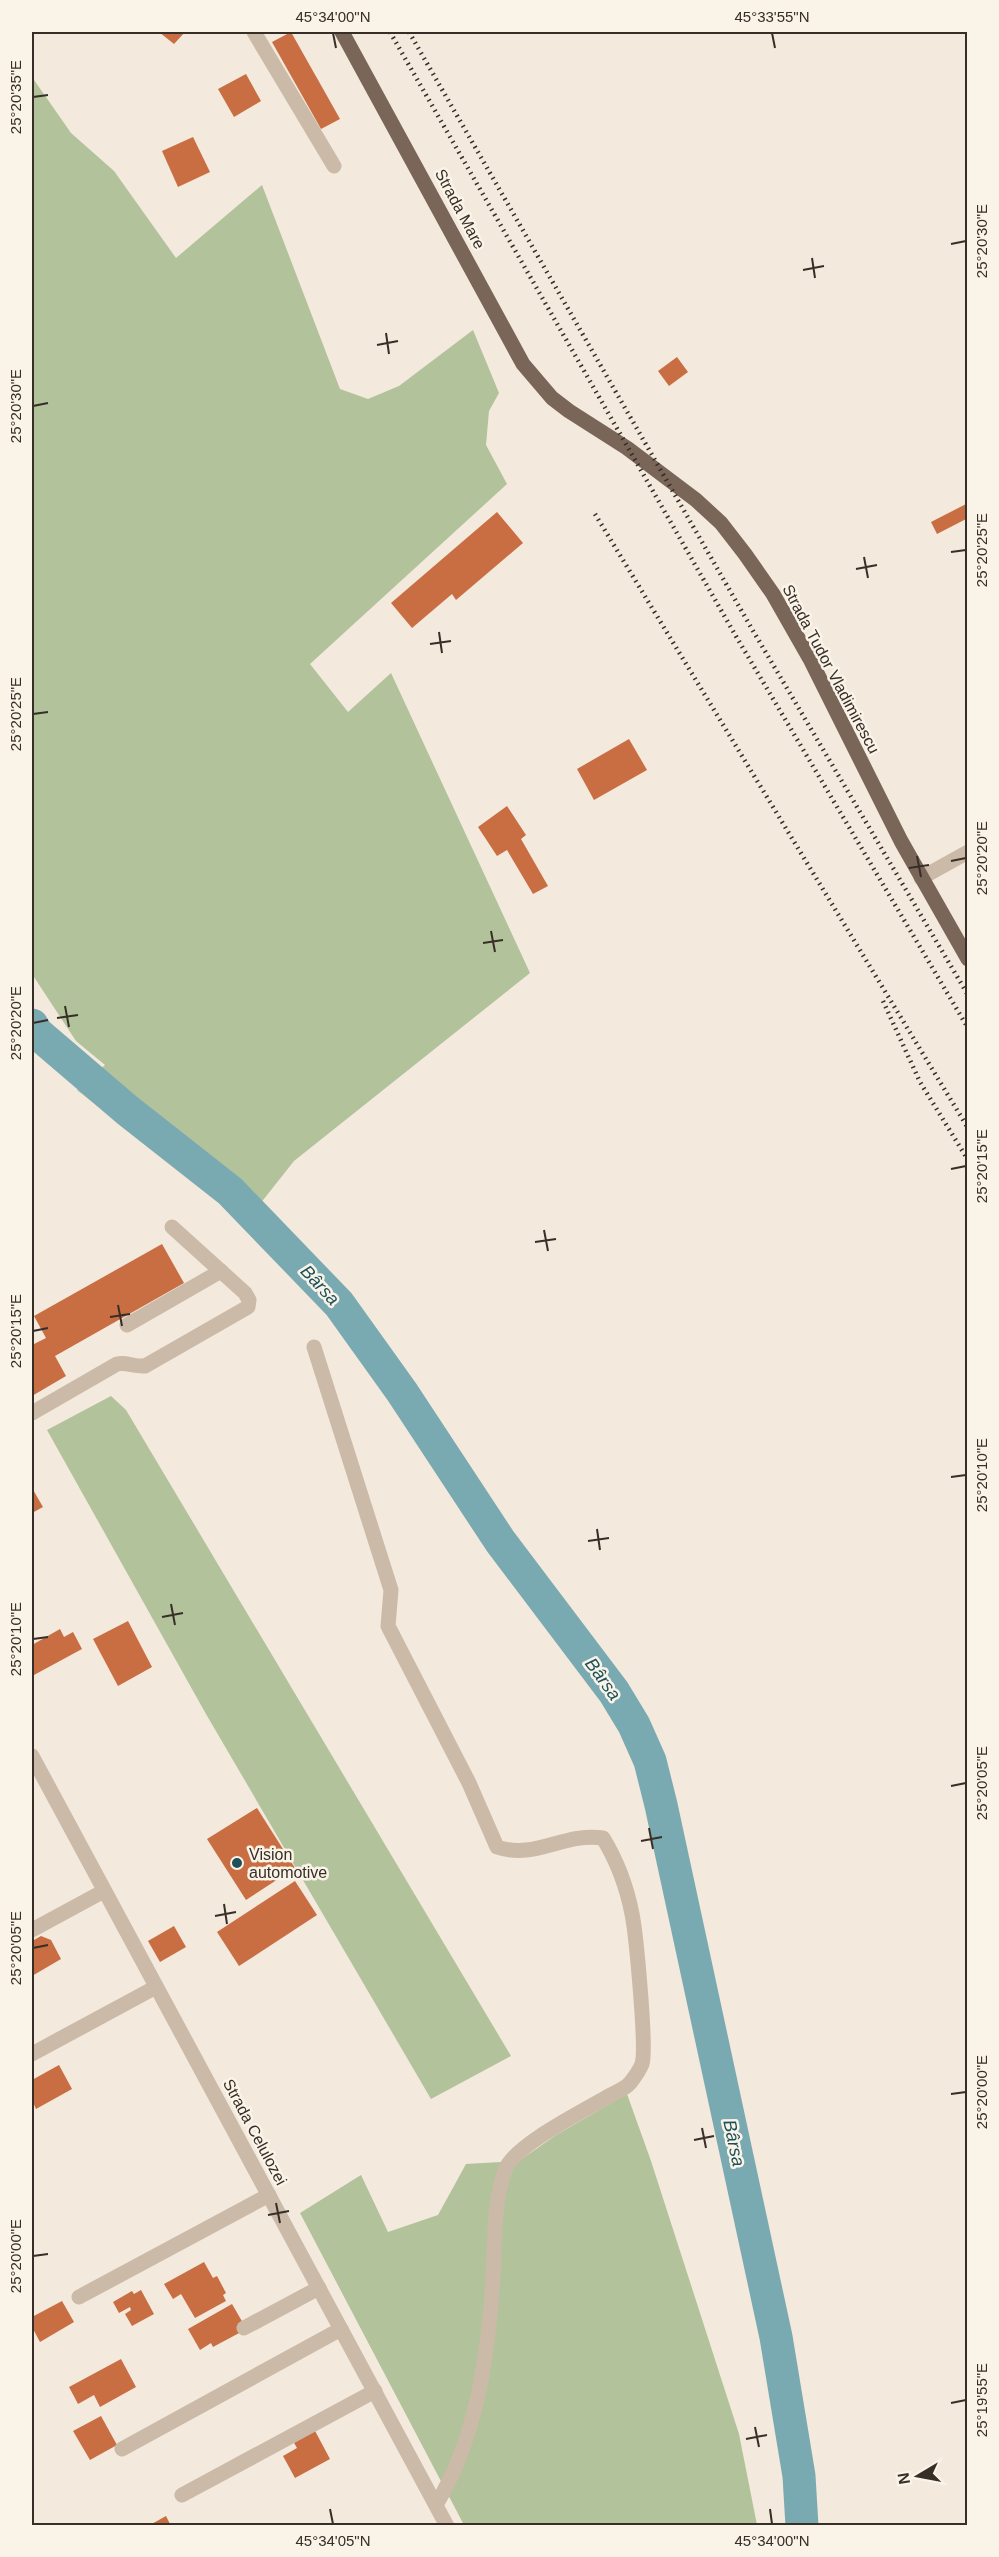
<svg xmlns="http://www.w3.org/2000/svg" width="999" height="2557" font-family="Helvetica,sans-serif">
  <rect width="100%" height="100%" fill="#f3e9dc"/>
  <g fill="#b2c29b">
    <path d="M32 77 71 133 114 171 176 258 262 185 340 389 368 399 399 386 473 330 499 393 489 411 486 445 507 484 310 664 348 712 391 673 530 973 294 1161 245 1223 77 1090 105 1065 76 1041 32 974Z"/>
    <path d="M111 1396 126 1410 511 2056 431 2099 206 1714 47 1430Z"/>
    <path d="M627 2094 651 2161 739 2434 757 2525H464L300 2213 361 2175 388 2232 438 2215 466 2164 519 2161 556 2135Z"/>
  </g>
  <g fill="none" stroke-linecap="round" stroke-linejoin="round">
    <path stroke="#7aaab1" stroke-width="33" d="M32 1025 37 1033 127 1110 230 1191 339 1304 402 1392 500 1541 614 1692 634 1725 650 1761 661 1805 776 2337 799 2476 802 2526"/>
  </g>
  <g fill="#c96e43">
    <path d="M159 32H185L174 44Z"/>
    <path d="M291 32 340 119 321 129 272 42Z"/>
    <path d="M246 74 261 101 234 117 218 89Z"/>
    <path d="M193 137 210 172 178 187 162 151Z"/>
    <path d="M677 357 688 372 669 386 658 371Z"/>
    <path d="M968 503V518L937 534 931 522Z"/>
    <path d="M497 512 523 543 456 600 452 594 412 628 391 603Z"/>
    <path d="M629 739 647 770 594 800 577 769Z"/>
    <path d="M507 806 526 835 521 839 548 886 533 894 507 850 497 856 478 827Z"/>
    <path d="M162 1244 184 1283 55 1356 66 1376 32 1396V1345L46 1338 34 1316Z"/>
    <path d="M32 1488 43 1507 32 1513Z"/>
    <path d="M128 1621 152 1667 118 1686 93 1639Z"/>
    <path d="M60 1629 64 1637 73 1632 82 1649 34 1675 32 1670V1645Z"/>
    <path d="M257 1808 295 1868 246 1900 207 1839Z"/>
    <path d="M295 1881 317 1915 239 1966 217 1932Z"/>
    <path d="M174 1926 186 1947 160 1962 148 1941Z"/>
    <path d="M32 1934 34 1940 41 1936 51 1940 61 1959 32 1976Z"/>
    <path d="M59 2065 72 2089 36 2109 32 2100V2080Z"/>
    <path d="M204 2262 213 2278 217 2276 226 2293 223 2295 226 2301 195 2318 181 2294 173 2299 164 2284Z"/>
    <path d="M141 2290 154 2314 132 2326 125 2314 131 2310 130 2307 119 2313 113 2302 132 2291 134 2294Z"/>
    <path d="M62 2301 74 2322 40 2342 32 2327V2317Z"/>
    <path d="M232 2304 243 2323 241 2332 213 2347 211 2343 200 2350 188 2329Z"/>
    <path d="M121 2359 136 2387 100 2407 94 2395 78 2404 69 2387Z"/>
    <path d="M101 2416 117 2445 90 2460 73 2431Z"/>
    <path d="M314 2429 330 2459 295 2478 283 2456 297 2448 293 2441Z"/>
    <path d="M166 2516 171 2526H148Z"/>
  </g>
  <g fill="none" stroke-linecap="round" stroke-linejoin="round">
    <g stroke="#cbbaa7" stroke-width="15">
      <path d="M254 32 334 166"/>
      <path d="M921 878 968 852"/>
      <path d="M127 1325 221 1271"/>
      <path d="M314 1347 391 1590 388 1626 469 1783 497 1847C535 1860 564 1832 603 1838 617 1861 627 1888 632 1914 636 1934 647 2049 642 2064 640 2069 634 2078 630 2083 625 2089 614 2093 607 2097 584 2111 514 2145 505 2170 493 2204 495 2243 493 2278 488 2356 477 2437 436 2505"/>
      <path d="M32 1413 117 1364C127 1362 134 1367 145 1366L248 1307 249 1300 245 1293 172 1227"/>
      <path d="M32 1756 447 2526"/>
      <path d="M32 1930 104 1891"/>
      <path d="M32 2054 156 1987"/>
      <path d="M79 2297 269 2195"/>
      <path d="M244 2328 319 2288"/>
      <path d="M122 2449 341 2329"/>
      <path d="M182 2495 375 2391"/>
    </g>
    <path stroke="#7a6658" stroke-width="15" d="M342 32 523 364 552 398 569 411 627 448 696 500 721 523 745 554 773 594 810 659 901 841 968 959"/>
    <g stroke="#372e28" stroke-width="4.5" stroke-dasharray="1.5 4.5" stroke-linecap="butt">
      <path d="M390 32 737 638 968 1028"/>
      <path d="M409 32 752 629 968 995"/>
      <path d="M595 514 968 1128"/>
      <path d="M883 1001 920 1082 968 1160"/>
    </g>
  </g>
  <path fill="none" stroke="#372e28" stroke-width="2" d="M333 33 336 48M772 33 775 48M33 97 48 95M951 244 966 241M812 258 815 278M803 270 824 266M386 333 389 354M377 345 398 341M33 406 48 403M951 552 966 550M864 557 868 578M856 569 877 565M439 632 442 653M430 644 451 641M33 714 48 712M917 856 921 877M951 861 966 858M909 868 929 865M491 931 495 952M483 943 503 940M65 1006 69 1027M57 1018 78 1015M33 1023 48 1020M951 1169 966 1166M544 1230 548 1251M535 1242 556 1239M118 1305 122 1326M110 1317 130 1314M33 1331 48 1328M951 1477 966 1475M597 1529 600 1550M588 1541 609 1538M171 1604 175 1625M162 1617 183 1613M33 1639 48 1637M951 1786 966 1783M649 1828 653 1849M641 1841 662 1837M224 1904 227 1924M215 1916 236 1912M33 1948 48 1945M951 2094 966 2092M702 2128 706 2148M694 2140 714 2136M276 2203 280 2223M268 2215 289 2211M33 2256 48 2254M951 2403 966 2400M755 2427 759 2447M746 2439 767 2435M330 2509 333 2524M770 2509 772 2524"/>
  <circle fill="#1c515a" stroke="#faf3e8" stroke-width="2" cx="237" cy="1863" r="6"/>
  <g text-anchor="middle" dominant-baseline="central" stroke-width="5" stroke-linejoin="round" paint-order="stroke">
    <g font-size="16" fill="#372e28" stroke="#faf3e8">
      <text transform="translate(460 209) rotate(62)">Strada Mare</text>
      <text transform="translate(831 669) rotate(62)">Strada Tudor Vladimirescu</text>
      <text transform="translate(255 2132) rotate(62)">Strada Celulozei</text>
    </g>
    <g font-size="16" fill="#372e28" stroke="#faf3e8" text-anchor="start">
      <text x="249" y="1854">Vision<tspan x="249" dy="18">automotive</tspan></text>
    </g>
    <g font-size="18" font-style="italic" fill="#1c515a" stroke="#faf3e8">
      <text transform="translate(320 1285) rotate(47)">Bârsa</text>
      <text transform="translate(603 1679) rotate(54)">Bârsa</text>
      <text transform="translate(734 2143) rotate(78)">Bârsa</text>
    </g>
  </g>
  <rect width="999" height="2557" fill="none" stroke="#faf3e8" stroke-width="66"/>
  <g transform="translate(918 2476) rotate(260)" stroke="#faf3e8" stroke-width="4.5" paint-order="stroke">
  <path d="M0-4.5L10 22L0 15L-10 22Z" fill="#372e28"/>
  <text y="-9" font-size="16" font-weight="bold" text-anchor="middle" fill="#372e28">N</text>
  </g>
  <rect x="33" y="33" width="933" height="2491" fill="none" stroke="#372e28" stroke-width="2"/>
  <g font-size="15" text-anchor="middle" fill="#372e28">
    <text x="333" y="22">45°34'00"N</text>
    <text x="772" y="22">45°33'55"N</text>
    <text transform="translate(16 97) rotate(-90)" y="5">25°20'35"E</text>
    <text transform="translate(982 241) rotate(-90)" y="5">25°20'30"E</text>
    <text transform="translate(16 406) rotate(-90)" y="5">25°20'30"E</text>
    <text transform="translate(982 550) rotate(-90)" y="5">25°20'25"E</text>
    <text transform="translate(16 714) rotate(-90)" y="5">25°20'25"E</text>
    <text transform="translate(982 858) rotate(-90)" y="5">25°20'20"E</text>
    <text transform="translate(16 1023) rotate(-90)" y="5">25°20'20"E</text>
    <text transform="translate(982 1166) rotate(-90)" y="5">25°20'15"E</text>
    <text transform="translate(16 1331) rotate(-90)" y="5">25°20'15"E</text>
    <text transform="translate(982 1475) rotate(-90)" y="5">25°20'10"E</text>
    <text transform="translate(16 1639) rotate(-90)" y="5">25°20'10"E</text>
    <text transform="translate(982 1783) rotate(-90)" y="5">25°20'05"E</text>
    <text transform="translate(16 1948) rotate(-90)" y="5">25°20'05"E</text>
    <text transform="translate(982 2092) rotate(-90)" y="5">25°20'00"E</text>
    <text transform="translate(16 2256) rotate(-90)" y="5">25°20'00"E</text>
    <text transform="translate(982 2400) rotate(-90)" y="5">25°19'55"E</text>
    <text x="333" y="2546">45°34'05"N</text>
    <text x="772" y="2546">45°34'00"N</text>
  </g>
</svg>
